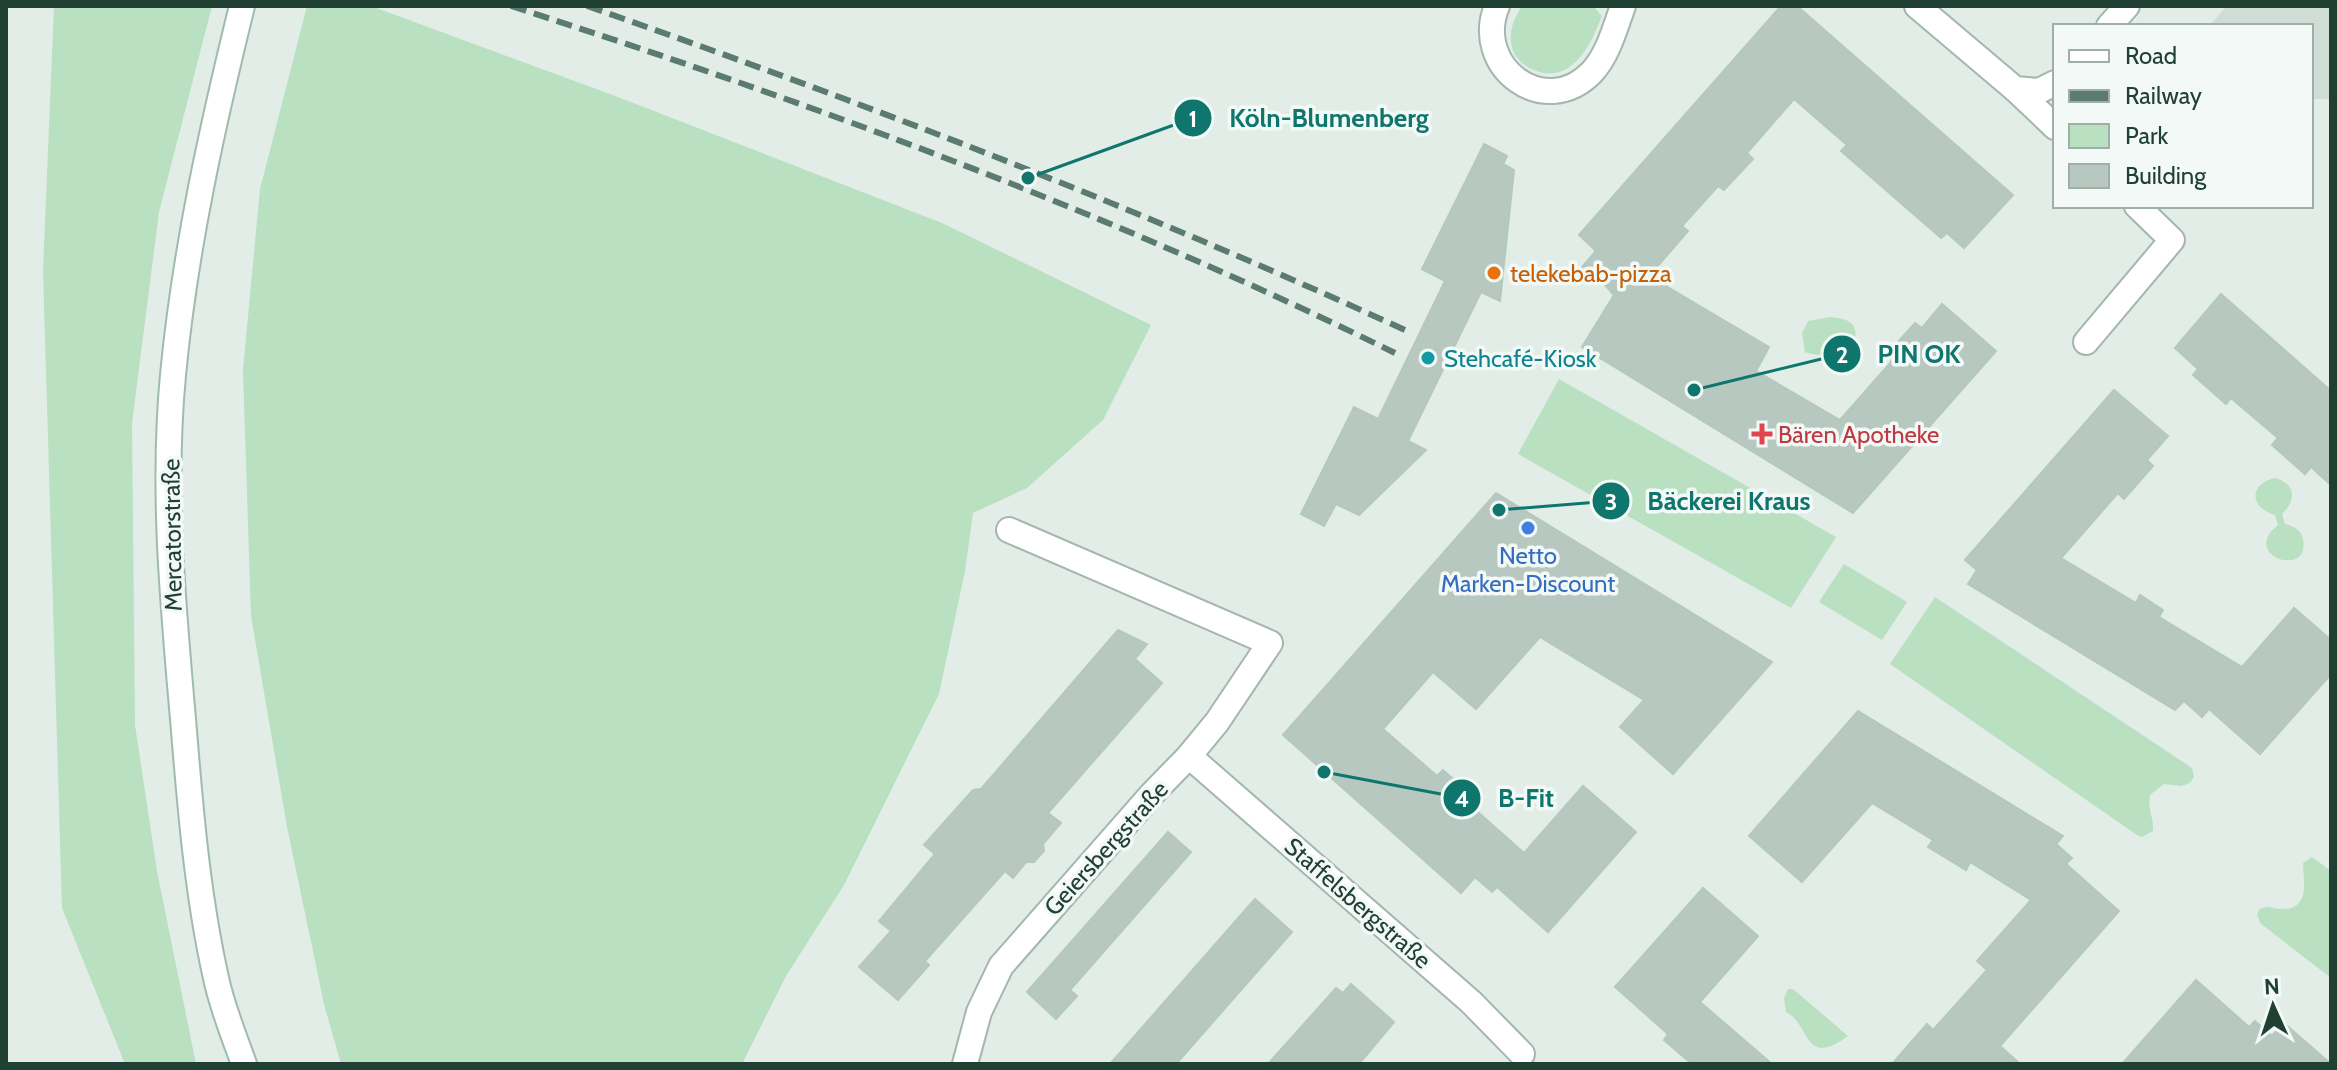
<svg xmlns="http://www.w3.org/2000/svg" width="2337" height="1070" font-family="Cabin,sans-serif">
  <rect width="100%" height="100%" fill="#e2ede7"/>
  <path fill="#d0ddd6" d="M2227 6H2331V99H2311V26H2209Z"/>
  <g fill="#b9e0c0">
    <path d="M54 6H212L159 212 132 423 135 725 157 871 196 1064H125L62 908 43 271Z"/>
    <path d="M307 6H371L618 97 942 223 1151 325 1103 420 1027 488 973 513 965 571 939 694 844 885 786 976 742 1064H341L324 1004 287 827 251 616 243 370 260 189Z"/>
    <path d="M1522 6H1593L1602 16C1594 35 1587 55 1568 68 1548 82 1512 67 1511 41 1510 27 1515 17 1522 6Z"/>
    <path d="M1830 317C1857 319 1860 329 1851 354L1842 358C1828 353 1817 357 1805 352L1802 333 1808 321Z"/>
    <path d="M1559 379 1836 537 1791 608 1518 454Z"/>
    <path d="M2275 478C2297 484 2296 501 2282 514L2285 524C2293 526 2301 529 2303 539 2311 579 2239 556 2278 525L2275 515C2250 508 2248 484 2275 478Z"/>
    <path d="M1844 564 1907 602 1882 640 1819 602Z"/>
    <path d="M1935 597 2192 768 2194 777 2190 783 2181 786 2164 784 2150 795C2147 808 2154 818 2153 831L2142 837 2137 835 1890 664Z"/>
    <path d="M2312 857 2331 871V978L2260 923 2257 914 2260 909C2268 905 2270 908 2279 909 2312 911 2303 880 2303 863Z"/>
    <path d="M1788 989H1793L1848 1036C1803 1069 1811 1024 1786 1012L1784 998Z"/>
  </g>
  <g fill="#b7c8c0" stroke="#b4c8be" stroke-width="2">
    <path d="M1781 6H1797L2013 195 1964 248 1947 233 1941 238 1841 151 1847 145 1794 99 1747 153 1753 159 1724 190 1718 186 1682 226 1688 231 1649 276 1769 347 1756 371 1840 420 1892 361 1886 355 1915 323 1922 328 1942 304 1996 351 1853 513 1582 347 1614 295 1598 277 1582 267 1596 251 1579 235Z"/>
    <path d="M1484 144 1507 156 1503 164 1514 170 1500 301 1481 292 1455 345 1408 441 1426 450 1359 515 1336 504 1324 526 1301 514 1354 407 1378 419 1445 281 1422 269Z"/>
    <path d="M2221 294 2331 391V485L2311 467 2305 474 2272 445 2278 438 2231 398 2226 404 2193 375 2198 369 2175 348Z"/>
    <path d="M2114 390 2168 436 2147 460 2153 466 2124 499 2118 493 2061 558 2136 603 2140 595 2163 610 2159 617 2242 667 2294 608 2331 640V674L2260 754 2209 709 2202 717 2184 701 2175 710 1968 584 1977 570 1965 560Z"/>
    <path d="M1496 493 1772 662 1673 774 1620 727 1644 700 1540 637 1476 709 1433 672 1383 729 1437 776 1443 770 1476 799 1470 805 1524 853 1583 786 1636 832 1548 932 1497 887 1492 892 1475 877 1461 893 1283 735Z"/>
    <path d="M1118 630 1147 644 1135 659 1162 683 1048 813 1061 823 1043 844 1044 851 1034 862H1026L1013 878 1005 871 925 961 929 965 898 1000 859 967 891 931 879 921 935 854 924 845 973 790 981 789Z"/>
    <path d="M1858 711 2063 836 2056 844 2072 858 2066 864 2119 911 2000 1046 2020 1064H1892L1927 1024 1933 1030 1987 970 1977 961 2031 900 1970 862 1966 870 1928 847 1933 840 1872 803 1802 882 1749 836Z"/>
    <path d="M1168 832 1191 852 1070 990 1077 996 1056 1019 1027 992Z"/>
    <path d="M1703 888 1758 936 1700 1002 1772 1064H1692L1664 1040 1668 1034 1615 987Z"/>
    <path d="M1255 899 1292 932 1176 1064H1110Z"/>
    <path d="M2196 980 2249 1027 2255 1021 2272 1036 2284 1023 2331 1064H2122Z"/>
    <path d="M1351 984 1394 1022 1359 1064H1268L1336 988 1343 993Z"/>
  </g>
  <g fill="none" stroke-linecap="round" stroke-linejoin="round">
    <g stroke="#a4b6ae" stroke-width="28">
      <g id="street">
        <path d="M1497 6C1472 67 1545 121 1592 72 1608 55 1615 28 1623 6"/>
        <path d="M1917 6 2015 89 2039 91 2055 83"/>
        <path d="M2109 26 2127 6"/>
        <path d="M2015 89 2055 127"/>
        <path d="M2086 342 2172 240 2137 206"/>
        <path d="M1189 756 1471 1002 1522 1054"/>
        <path d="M965 1064 979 1012 1001 966 1152 794 1189 756 1217 722 1270 643 1009 530"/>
      </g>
    </g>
    <g stroke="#a0baae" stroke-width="28">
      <path id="secondary" d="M242 6C212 128 185 249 173 375 162 490 173 605 183 719 190 805 197 893 216 978 222 1007 234 1036 244 1064"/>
    </g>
    <use href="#street" stroke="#fff" stroke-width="24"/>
    <use href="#secondary" stroke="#fff" stroke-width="24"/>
    <g stroke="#5b7b70" stroke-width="6" stroke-dasharray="16 8" stroke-linecap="butt">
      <path d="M511 6C812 103 1111 213 1395 353"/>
      <path d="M587 6C865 103 1138 208 1405 330"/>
    </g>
  </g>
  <circle fill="#e8710a" stroke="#f3f9f6" stroke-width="3" cx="1494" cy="273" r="8"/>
  <circle fill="#0f9aa8" stroke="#f3f9f6" stroke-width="3" cx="1428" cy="358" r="8"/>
  <path fill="#e0444e" stroke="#f3f9f6" stroke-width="3" d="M1758 422h8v8h8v8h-8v8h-8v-8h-8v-8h8z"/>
  <circle fill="#3f7fe0" stroke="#f3f9f6" stroke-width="3" cx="1528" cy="528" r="8"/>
  <g text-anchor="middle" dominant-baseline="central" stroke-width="7" stroke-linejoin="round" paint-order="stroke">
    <g font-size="24" fill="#c56008" stroke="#f3f9f6" text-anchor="start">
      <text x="1510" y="273">telekebab-pizza</text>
    </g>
    <g font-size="24" fill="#0d838f" stroke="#f3f9f6" text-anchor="start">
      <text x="1444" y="358">Stehcafé-Kiosk</text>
    </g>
    <g font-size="24" fill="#be3a42" stroke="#f3f9f6" text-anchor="start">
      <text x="1778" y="434">Bären Apotheke</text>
    </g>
    <g font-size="24" fill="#214034" stroke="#f3f9f6">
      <text transform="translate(172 535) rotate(-91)">Mercatorstraße</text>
      <text transform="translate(1106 848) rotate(-48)">Geiersbergstraße</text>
      <text transform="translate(1358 903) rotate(41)">Staffelsbergstraße</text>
    </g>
    <g font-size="24" fill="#366cbe" stroke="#f3f9f6">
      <text x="1528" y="555">Netto<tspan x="1528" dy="28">Marken-Discount</tspan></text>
    </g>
  </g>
  <path fill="none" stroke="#0f766e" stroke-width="3" d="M1028 178L1193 118M1694 390L1842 354M1499 510L1611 501M1324 772L1462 798"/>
  <g fill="#0f766e" stroke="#f3f9f6" stroke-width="3">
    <circle cx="1028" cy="178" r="8"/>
    <circle cx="1694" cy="390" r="8"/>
    <circle cx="1499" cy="510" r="8"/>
    <circle cx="1324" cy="772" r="8"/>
    <circle cx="1193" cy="118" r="20"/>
    <circle cx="1842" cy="354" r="20"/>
    <circle cx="1611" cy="501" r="20"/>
    <circle cx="1462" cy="798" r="20"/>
  </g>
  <g font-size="24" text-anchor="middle" font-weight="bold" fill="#fff">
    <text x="1193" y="127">1</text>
    <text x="1842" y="363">2</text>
    <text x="1611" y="510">3</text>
    <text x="1462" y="807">4</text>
  </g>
  <g font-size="26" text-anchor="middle" font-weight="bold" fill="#0f766e" stroke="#f3f9f6" stroke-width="7" stroke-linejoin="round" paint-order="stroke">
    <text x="1329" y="127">Köln-Blumenberg</text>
    <text x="1919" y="363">PIN OK</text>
    <text x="1729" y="510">Bäckerei Kraus</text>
    <text x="1526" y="807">B-Fit</text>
  </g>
  <rect width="2337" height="1070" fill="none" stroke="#214034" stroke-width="16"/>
  <rect x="2053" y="24" width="260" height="184" fill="#f3f9f6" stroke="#9fafa8" stroke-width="2"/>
  <rect x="2069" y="50" width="40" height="12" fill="#ffffff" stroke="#9fafa8" stroke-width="2"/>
  <text x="2125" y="64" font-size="24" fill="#214034">Road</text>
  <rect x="2069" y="90" width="40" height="12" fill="#5b7b70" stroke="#9fafa8" stroke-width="2"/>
  <text x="2125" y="104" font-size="24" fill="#214034">Railway</text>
  <rect x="2069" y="124" width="40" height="24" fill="#b9e0c0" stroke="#9fafa8" stroke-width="2"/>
  <text x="2125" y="144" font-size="24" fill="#214034">Park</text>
  <rect x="2069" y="164" width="40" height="24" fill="#b7c8c0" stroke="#9fafa8" stroke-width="2"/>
  <text x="2125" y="184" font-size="24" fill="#214034">Building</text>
  <g transform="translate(2273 1006) rotate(357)" stroke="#f3f9f6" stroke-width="6" paint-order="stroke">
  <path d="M0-6L14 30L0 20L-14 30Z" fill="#214034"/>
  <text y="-12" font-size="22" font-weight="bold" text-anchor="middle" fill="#214034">N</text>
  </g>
</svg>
